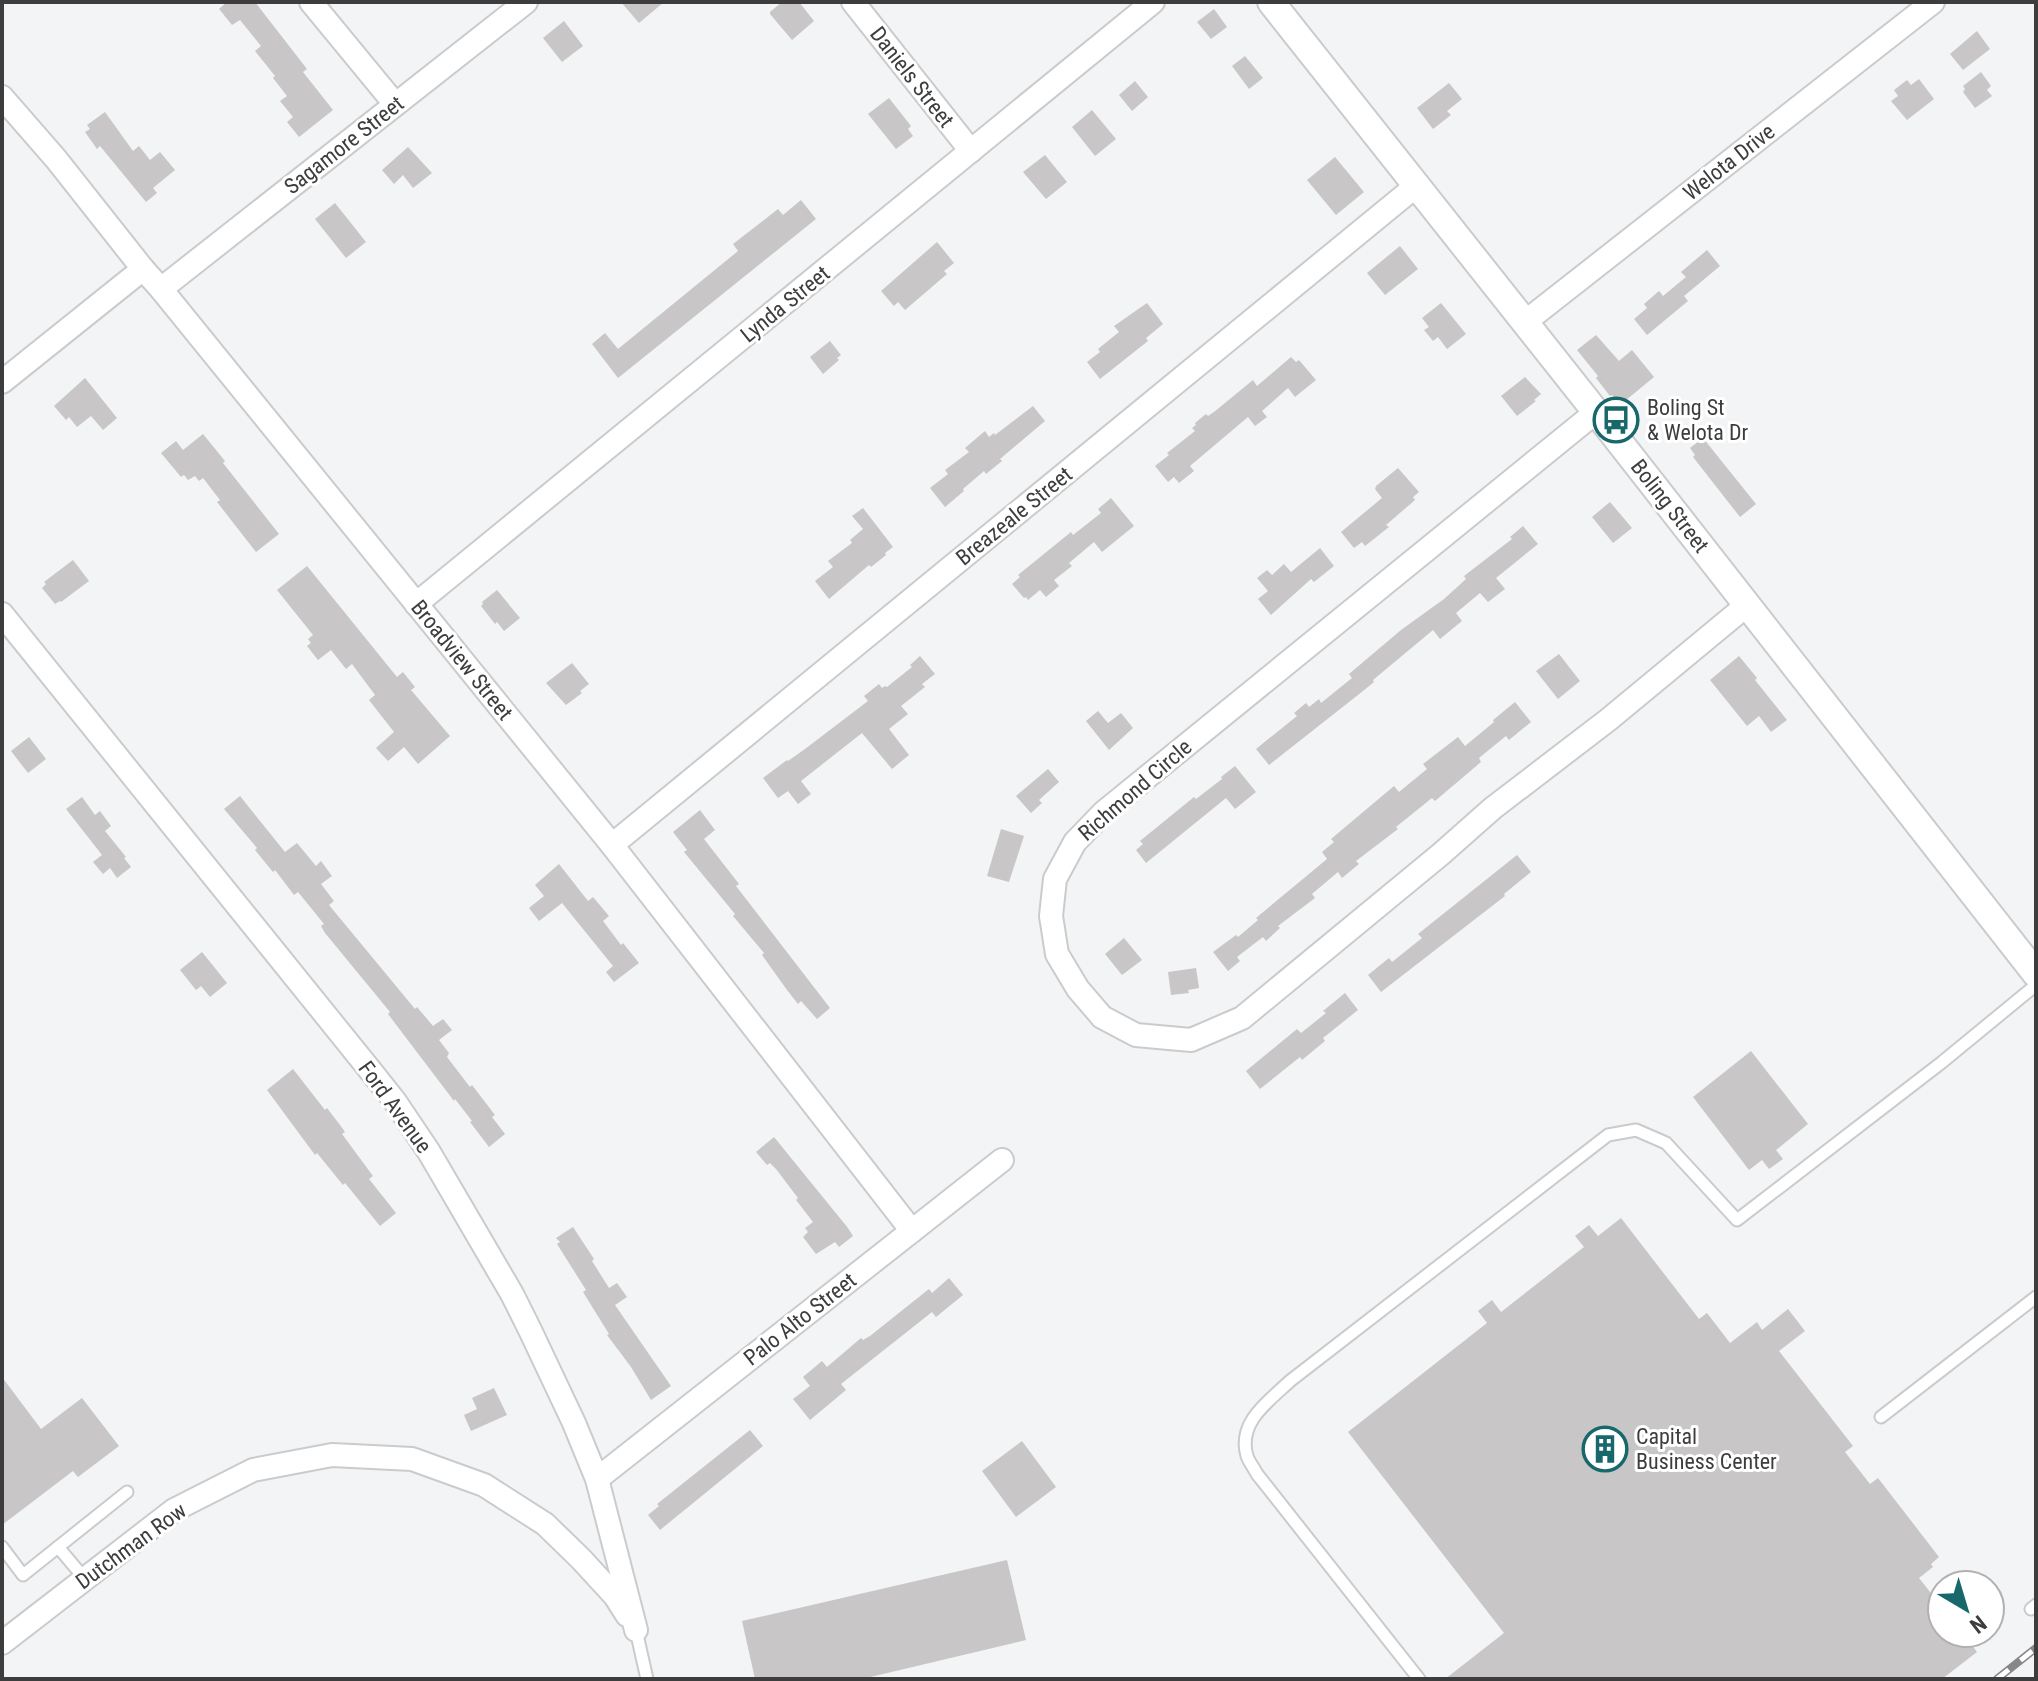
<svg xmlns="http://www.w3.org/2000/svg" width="2038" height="1681" font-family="'Roboto Condensed',sans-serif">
  <rect width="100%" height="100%" fill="#f3f4f6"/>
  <g fill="#c8c6c7">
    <path d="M227 2H255L307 69 303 72 333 110 299 137 287 122 293 117 280 101 287 96 273 78 275 76 255 51 261 46 240 20 232 25 219 9Z"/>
    <path d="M621 2H664L639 23Z"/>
    <path d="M782 2H799L814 21 792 40 770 14V12Z"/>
    <path d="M1214 9 1227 27 1211 39 1197 22Z"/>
    <path d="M564 21 583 46 562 62 543 38Z"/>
    <path d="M1977 31 1990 49 1963 70 1950 54Z"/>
    <path d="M1245 56 1263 78 1249 89 1232 66Z"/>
    <path d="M1981 72 1991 86 1987 90 1992 96 1975 108 1963 92 1965 89 1963 86Z"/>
    <path d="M1919 79 1934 99 1907 120 1891 101 1898 96 1894 90 1907 80 1911 85Z"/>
    <path d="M1135 81 1148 97 1132 111 1119 95Z"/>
    <path d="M1449 83 1462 99 1447 111 1451 115 1433 129 1417 108Z"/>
    <path d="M889 98 911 126 908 129 913 136 896 149 868 114Z"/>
    <path d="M1092 110 1116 139 1095 156 1072 127Z"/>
    <path d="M105 112 133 151 139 146 150 160 160 152 175 170 153 188 157 193 146 202 100 146 97 149 85 132 90 129 87 125Z"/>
    <path d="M408 147 432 173 413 188 403 175 394 184 382 170Z"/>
    <path d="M1045 155 1067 182 1046 199 1023 172Z"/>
    <path d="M1335 157 1364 192 1336 215 1307 180Z"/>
    <path d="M801 200 816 219 618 378 592 344 605 333 618 349 738 251 733 244 778 209 783 215Z"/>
    <path d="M335 203 366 242 346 258 315 219Z"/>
    <path d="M937 242 954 263 944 271 947 274 905 310 898 302 894 306 881 291Z"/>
    <path d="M1400 246 1418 269 1385 295 1367 273Z"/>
    <path d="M1707 250 1720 266 1684 296 1688 301 1647 335 1634 319 1647 308 1644 304 1659 291 1663 296 1686 277 1681 272Z"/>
    <path d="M1147 303 1163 324 1146 338 1148 341 1100 379 1087 362 1100 352 1098 349 1119 332 1114 326Z"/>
    <path d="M1441 303 1466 334 1447 349 1438 337 1433 341 1424 330 1429 327 1422 318Z"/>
    <path d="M1596 335 1619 361 1632 350 1654 377 1620 405 1612 395 1610 396 1596 378 1598 376 1577 350Z"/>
    <path d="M830 341 841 355 837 358 839 360 823 374 810 357Z"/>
    <path d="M1291 357 1296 362 1299 360 1316 380 1295 397 1288 388 1262 411 1267 417 1255 426 1248 417 1190 466 1194 471 1179 483 1174 477 1168 482 1155 466 1169 455 1167 453 1195 431 1192 428 1196 425 1195 423 1206 414 1208 416 1214 412 1253 380 1257 386Z"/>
    <path d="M1525 377 1541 394 1534 400 1536 401 1517 416 1501 396Z"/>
    <path d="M85 378 117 418 103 430 91 416 77 427 69 417 66 420 54 406Z"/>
    <path d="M1033 406 1045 421 1000 459 1002 461 986 474 984 471 963 489 964 491 945 507 930 488 948 474 945 470 969 452 965 448 985 431 989 437 994 433 995 435Z"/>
    <path d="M203 434 225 461 223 463 279 534 256 552 217 502 220 500 203 478 199 481 195 476 188 480 184 475 181 477 161 453 176 441 183 450Z"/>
    <path d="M1703 438 1756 504 1740 517 1693 457 1695 455 1690 448Z"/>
    <path d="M1398 468 1419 492 1413 497 1415 500 1386 525 1389 527 1365 546 1362 542 1354 548 1341 532 1382 498 1375 489 1376 486Z"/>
    <path d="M1111 498 1134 526 1102 552 1094 542 1069 563 1072 566 1054 580 1059 586 1046 597 1040 590 1028 600 1026 597 1024 598 1012 584 1020 577 1018 575 1071 532 1073 535 1101 513 1098 509Z"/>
    <path d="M1610 502 1632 528 1613 543 1592 517Z"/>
    <path d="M863 508 893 547 885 553 886 555 871 567 869 565 829 599 815 581 833 567 828 561 852 543 850 540 863 529 852 516Z"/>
    <path d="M1523 526 1538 544 1496 578 1505 589 1488 602 1480 593 1456 613 1462 621 1440 639 1433 630 1373 680 1374 682 1363 691 1269 765 1256 749 1297 716 1294 713 1306 703 1309 707 1319 699 1321 703 1352 678 1349 674 1401 630 1444 599 1466 579 1464 576 1512 539 1510 537Z"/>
    <path d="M1320 548 1334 566 1314 582 1311 579 1271 615 1258 599 1268 591 1257 578 1267 570 1272 575 1284 564 1291 572Z"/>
    <path d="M73 560 89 581 61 602 60 601 55 604 42 588 46 584 44 582Z"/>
    <path d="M307 566 397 677 403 672 415 687 411 690 450 736 418 764 404 747 388 761 376 748 394 732 369 700 375 695 352 664 346 669 331 650 318 660 307 646 311 643 308 639 313 635 277 590Z"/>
    <path d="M497 590 520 618 504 631 497 622 495 624 481 606 483 604 482 602Z"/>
    <path d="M1559 654 1580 681 1558 699 1536 671Z"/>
    <path d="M920 656 935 674 922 684 925 687 901 706 908 714 889 729 909 755 892 769 862 733 801 781 811 794 798 804 788 791 778 798 763 778 787 760 788 761 805 749 868 701 864 696 879 684 882 688 885 686 887 687 912 667 910 665Z"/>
    <path d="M1739 656 1757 678 1755 680 1787 720 1771 732 1759 716 1747 726 1710 680Z"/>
    <path d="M572 663 589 684 580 691 582 693 566 705 546 683Z"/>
    <path d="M1515 702 1531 722 1509 740 1506 736 1479 758 1481 762 1435 801 1432 798 1396 827 1398 829 1356 861 1359 864 1342 878 1338 872 1312 894 1315 898 1278 926 1280 928 1266 941 1263 937 1237 957 1240 961 1228 971 1213 952 1236 935 1238 937 1258 920 1256 918 1327 859 1322 852 1334 842 1331 839 1394 786 1399 792 1427 769 1423 764 1458 737 1465 746 1494 722 1493 720Z"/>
    <path d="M1098 711 1108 723 1121 713 1133 728 1109 750 1086 721Z"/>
    <path d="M29 737 46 759 28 773 11 751Z"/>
    <path d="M1235 766 1256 792 1235 809 1226 798 1146 863 1136 850 1143 844 1140 841 1194 797 1196 799 1222 779 1221 777Z"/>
    <path d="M1048 769 1059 782 1039 800 1042 803 1031 813 1016 796Z"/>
    <path d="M240 796 285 852 297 843 316 866 321 861 332 876 321 884 334 901 329 905 415 1009 417 1007 433 1026 443 1019 452 1030 439 1040 449 1053 447 1057 470 1087 472 1085 495 1115 492 1117 505 1134 489 1147 470 1122 472 1121 455 1099 454 1101 388 1014 390 1012 325 933 321 926 324 924 298 892 294 895 275 870 273 872 255 850 257 848 224 809Z"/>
    <path d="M82 797 95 815 100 811 111 826 105 831 126 857 124 858 131 867 117 878 110 868 103 874 93 862 102 855 66 809Z"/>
    <path d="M700 810 715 830 704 839 739 884 736 886 830 1008 817 1019 801 1001 798 1004 787 990 762 955 764 953 733 916 735 914 684 852 687 850 673 832Z"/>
    <path d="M1001 829 1024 836 1009 882 987 876Z"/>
    <path d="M1517 855 1531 872 1504 894 1505 896 1381 992 1368 975 1389 958 1392 962 1422 938 1418 934Z"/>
    <path d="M559 864 588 901 593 897 609 916 603 921 621 945 623 943 639 963 614 982 606 972 613 966 562 903 539 921 529 908 544 896 535 885Z"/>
    <path d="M1124 938 1142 960 1122 975 1105 954Z"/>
    <path d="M202 952 227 983 210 997 201 986 196 990 180 970Z"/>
    <path d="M1196 968 1199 988 1188 990 1189 993 1171 995 1168 972Z"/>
    <path d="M1345 993 1358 1010 1323 1038 1325 1041 1302 1060 1300 1057 1260 1089 1246 1071 1297 1029 1301 1033 1326 1013 1323 1011Z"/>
    <path d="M1751 1051 1808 1124 1776 1150 1783 1159 1769 1169 1762 1160 1749 1170 1693 1097Z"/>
    <path d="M293 1069 325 1110 327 1108 340 1125 345 1132 342 1134 373 1176 369 1179 396 1213 380 1226 345 1183 343 1185 317 1153 315 1155 267 1090Z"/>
    <path d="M774 1137 848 1228 853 1236 839 1247 835 1242 816 1254 803 1237 808 1232 805 1228 813 1222 796 1200 798 1198 776 1169 770 1163 767 1165 756 1152Z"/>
    <path d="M1621 1218 1699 1319 1707 1313 1730 1343 1757 1322 1762 1330 1788 1309 1805 1331 1779 1351 1853 1446 1845 1452 1870 1484 1878 1478 1939 1557 1931 1564 1933 1567 1919 1578 1942 1607V1633H1963L1977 1652 1942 1679H1445L1504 1633 1348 1432 1487 1323 1478 1311 1492 1300 1501 1312 1584 1247 1575 1236 1589 1225 1598 1236Z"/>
    <path d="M573 1227 594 1259 592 1261 609 1288 617 1283 627 1297 615 1305 671 1386 651 1400 631 1367 607 1335 609 1334 583 1292 586 1290 557 1244 560 1242 556 1238Z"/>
    <path d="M949 1278 963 1295 936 1317 932 1312 841 1384 846 1390 810 1420 793 1399 810 1386 803 1377 822 1361 827 1367 861 1338 863 1340 870 1336 929 1289 932 1293Z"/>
    <path d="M2 1377 41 1429 82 1398 119 1446 78 1477 73 1471 2 1525Z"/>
    <path d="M494 1388 507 1415 471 1431 464 1415 477 1409 472 1398Z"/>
    <path d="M750 1430 763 1446 660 1530 648 1515 659 1506 657 1504Z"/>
    <path d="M1022 1441 1056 1487 1016 1517 982 1471Z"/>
    <path d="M1007 1560 1026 1640 862 1679H755L742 1621Z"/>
  </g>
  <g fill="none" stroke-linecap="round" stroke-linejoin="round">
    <g stroke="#cacbcd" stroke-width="15">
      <g id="service">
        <path d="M1881 1417 2036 1297"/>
        <path d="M2 1547 23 1575 127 1492"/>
        <path d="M58 1547 85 1579"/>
        <path d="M2031 1609 2036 1605"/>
        <path d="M636 1630 647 1679"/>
        <path d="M1419 1679 1257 1474C1254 1468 1249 1462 1247 1456 1237 1422 1269 1401 1290 1381L1608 1135 1636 1130 1666 1143 1737 1220 1941 1063 2036 985"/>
      </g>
    </g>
    <g stroke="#cacbcd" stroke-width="26">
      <g id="minor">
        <path d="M311 2 395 104"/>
        <path d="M853 2 971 151"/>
        <path d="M2 97 56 159 143 269 161 289 612 845 912 1231"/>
        <path d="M161 289 526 2"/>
        <path d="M1525 322 1933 2"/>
        <path d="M2 382 143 269"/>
        <path d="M1596 412 1104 812 1075 842 1055 879 1051 916 1057 954 1078 989 1102 1017 1136 1035 1191 1040 1242 1018 1441 854 1493 808 1608 720 1747 605"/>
        <path d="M416 604 1153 2"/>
        <path d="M2 614 370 1070 394 1100 429 1152 512 1294 530 1330 574 1423 597 1479 636 1630"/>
        <path d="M612 845 1416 186"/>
        <path d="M597 1479 1002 1160"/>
        <path d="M2 1643 174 1510 253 1470 332 1455 412 1459 484 1485 545 1524 581 1559 615 1596 627 1615"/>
      </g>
    </g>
    <g stroke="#cacbcd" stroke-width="30">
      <path id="tertiary" d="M1271 2 1596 412 2036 974"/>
    </g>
    <use href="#service" stroke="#fff" stroke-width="11"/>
    <use href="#minor" stroke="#fff" stroke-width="22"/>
    <use href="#tertiary" stroke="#fff" stroke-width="26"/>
    <g stroke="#878789" stroke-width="8">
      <path id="rail" d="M1997 1679 2036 1648"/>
    </g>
    <use href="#rail" stroke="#fff" stroke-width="5" stroke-dasharray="15" stroke-linecap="butt"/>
  </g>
  <defs>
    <g id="bus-ring" transform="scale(2.3)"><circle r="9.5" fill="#fff" stroke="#18676a" stroke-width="1.5"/><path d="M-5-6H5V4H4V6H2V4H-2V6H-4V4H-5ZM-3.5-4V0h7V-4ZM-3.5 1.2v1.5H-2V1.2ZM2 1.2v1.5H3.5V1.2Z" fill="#18676a"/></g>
    <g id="building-ring" transform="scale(2.3)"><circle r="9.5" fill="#fff" stroke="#18676a" stroke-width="1.5"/><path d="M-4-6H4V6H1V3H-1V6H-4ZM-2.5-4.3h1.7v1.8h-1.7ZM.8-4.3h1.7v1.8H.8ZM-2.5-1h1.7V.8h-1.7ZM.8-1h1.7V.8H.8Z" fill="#18676a"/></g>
  </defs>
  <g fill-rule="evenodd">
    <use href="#bus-ring" x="1616" y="420"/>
    <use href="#building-ring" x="1605" y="1449"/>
  </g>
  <g text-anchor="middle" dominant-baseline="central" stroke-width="6" stroke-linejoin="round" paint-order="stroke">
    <g font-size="22" fill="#3d3d3e" stroke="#fff">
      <text transform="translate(912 77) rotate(52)">Daniels Street</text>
      <text transform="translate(344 145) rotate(-38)">Sagamore Street</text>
      <text transform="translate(1729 162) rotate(-38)">Welota Drive</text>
      <text transform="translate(785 304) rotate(-39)">Lynda Street</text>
      <text transform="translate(1670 506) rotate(52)">Boling Street</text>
      <text transform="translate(1014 516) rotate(-39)">Breazeale Street</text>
      <text transform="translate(462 660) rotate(51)">Broadview Street</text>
      <text transform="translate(1135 790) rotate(-41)">Richmond Circle</text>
      <text transform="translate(395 1107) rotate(54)">Ford Avenue</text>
      <text transform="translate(800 1319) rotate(-38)">Palo Alto Street</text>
      <text transform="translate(131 1546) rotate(-36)">Dutchman Row</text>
    </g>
    <g font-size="22" fill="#3d3d3e" stroke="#fff" text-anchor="start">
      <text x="1647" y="407">Boling St<tspan x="1647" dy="25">&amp; Welota Dr</tspan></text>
      <text x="1636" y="1436">Capital<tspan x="1636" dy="25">Business Center</tspan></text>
    </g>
  </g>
  <rect width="2038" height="1681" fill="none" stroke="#3d3d3e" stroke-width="8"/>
  <g transform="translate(1966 1609) rotate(142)"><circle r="38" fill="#ffffff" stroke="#b1b1b2" stroke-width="2"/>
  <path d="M0-6L14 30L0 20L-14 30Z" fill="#18676a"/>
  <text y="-12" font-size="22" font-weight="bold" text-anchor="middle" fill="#3d3d3e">N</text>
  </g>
</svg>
